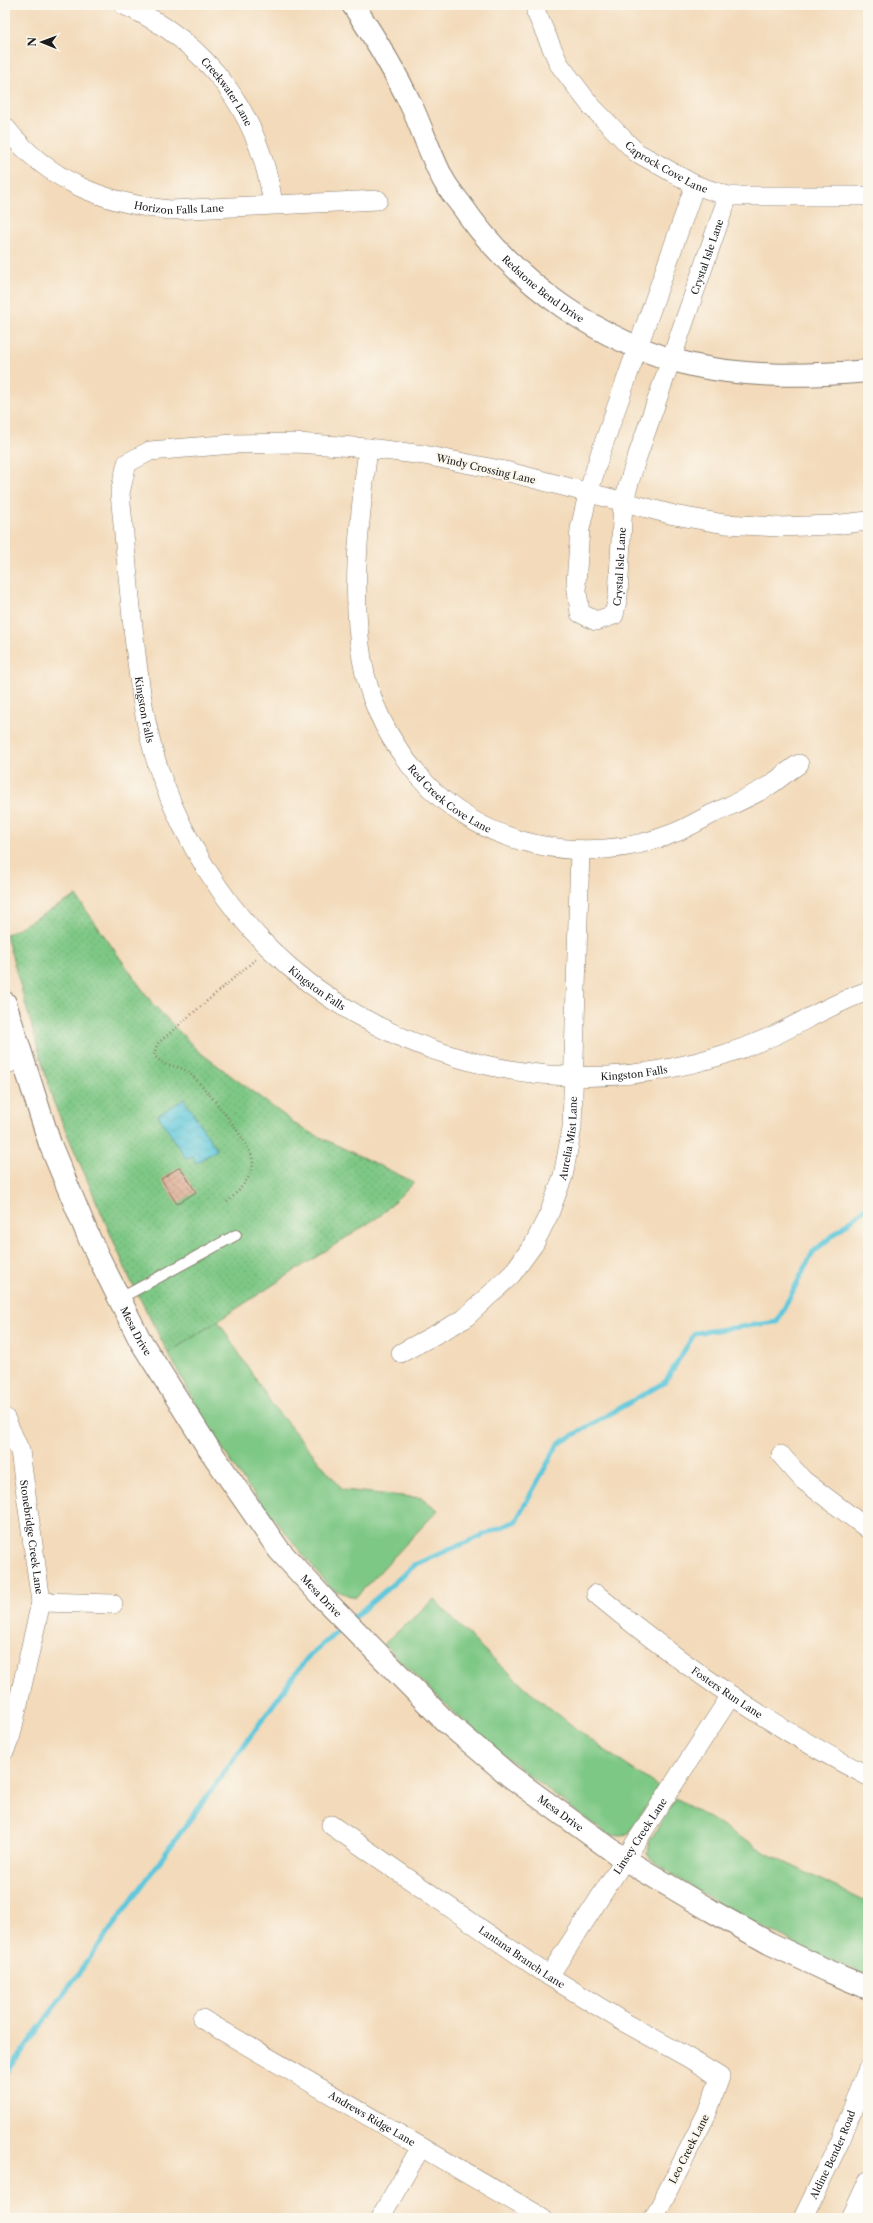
<svg xmlns="http://www.w3.org/2000/svg" width="873" height="2223" font-family="'Libre Caslon Text',serif">
  <defs>
    <pattern id="park-dots" width="8" height="8" patternUnits="userSpaceOnUse"><rect width="8" height="8" fill="#7ec885"/><path d="M2 2h.1M6 6h.1" fill="none" stroke="#6cab72" stroke-width="1.8" stroke-linecap="round"/></pattern>
    <pattern id="water-waves" width="16" height="10" patternUnits="userSpaceOnUse"><rect width="16" height="10" fill="#5fc8db"/><path d="M0 5q4-4 8 0t8 0" fill="none" stroke="#52abbb"/></pattern>
    <pattern id="building-cross-hatch" width="8" height="8" patternUnits="userSpaceOnUse"><rect width="8" height="8" fill="#dfb39b"/><path d="M0 0l8 8M0 8l8-8" fill="none" stroke="#bf9985"/></pattern>
  </defs>
  <rect width="100%" height="100%" fill="#fbf7ec"/>
  <filter id="ink" filterUnits="userSpaceOnUse"><feTurbulence type="fractalNoise" baseFrequency=".025" numOctaves="2"/><feDisplacementMap in="SourceGraphic" scale="8" xChannelSelector="R" yChannelSelector="G"/><feConvolveMatrix kernelMatrix="1 2 1 2 8 2 1 2 1" color-interpolation-filters="sRGB"/></filter>
  <filter id="wash" filterUnits="userSpaceOnUse"><feTurbulence type="fractalNoise" baseFrequency=".012" numOctaves="4" result="noise"/><feDisplacementMap in="SourceGraphic" scale="16" xChannelSelector="R" yChannelSelector="G"/><feGaussianBlur stdDeviation="0.9" result="paint"/><feColorMatrix in="noise" values="0 0 0 0 0 0 0 0 0 0 0 0 0 0 0 0 0 1.4 0 .05"/><feComposite in="paint" operator="in"/></filter>
  <g filter="url(#wash)">
    <rect width="100%" height="100%" fill="#f3daba"/>
    <g fill="#7ec885" stroke="#4d7250">
      <path d="M218 1321 273 1406 343 1490 422 1498 438 1510 355 1598 330 1588 242 1479 205 1421 168 1353Z"/>
      <path d="M434 1599C500 1671 577 1734 659 1787L629 1833 621 1836 608 1835C528 1777 452 1716 384 1644Z"/>
      <path d="M676 1798 768 1854 868 1903V1977C809 1951 750 1923 695 1889 678 1878 660 1869 647 1853L649 1842Z"/>
    </g>
    <path fill="url(#park-dots)" stroke="#4d7250" d="M76 896 152 1003 198 1051 301 1128 414 1182 381 1215 168 1353 130 1279 53 1101 6 935Z"/>
    <path fill="url(#water-waves)" stroke="#3e727c" d="M184 1099 217 1150 196 1163 192 1156 187 1160 158 1115Z"/>
    <g fill="none" stroke-linecap="round" stroke-linejoin="round">
      <g stroke="#5fc8db" stroke-width="5">
        <path d="M351 1620 416 1564 516 1521 558 1444 665 1382 695 1333 777 1322 813 1252 868 1206"/>
        <path d="M5 2075 307 1658 344 1626"/>
      </g>
    </g>
    <g id="blocks">
      <path fill="url(#building-cross-hatch)" d="M180 1167 196 1192 177 1204 161 1179Z"/>
    </g>
  </g>
  <g filter="url(#ink)">
    <use href="#blocks" fill-opacity="0" stroke="#887b6b" stroke-width="1"/>
    <g fill="none" stroke-linecap="round" stroke-linejoin="round">
      <g stroke="#887b6b" stroke-width="12">
        <path id="lane" d="M119 1299 236 1235"/>
      </g>
      <g stroke="#887b6b" stroke-width="20">
        <g id="street">
          <path id="s1" d="M124 5C208 42 260 114 273 204"/>
          <path id="s2" d="M536 12 559 64 591 106 636 152 695 185 728 196H868"/>
          <path id="s3" d="M5 127C48 181 103 203 170 210L378 200"/>
          <path id="s4" d="M695 185 600 454 588 494 580 529 576 583 580 613 596 621 614 615 618 596 623 503 635 463 728 196"/>
          <path id="s5" d="M368 448C360 517 350 589 362 659 369 702 390 742 418 775 480 848 586 868 674 833 687 828 700 820 712 814 731 805 750 797 767 787 778 780 788 771 799 764"/>
          <path id="s6" d="M868 521 833 525 778 527 725 524 674 515 505 471 424 455 368 448 297 443 233 444 150 451 127 463 120 493C124 534 128 576 132 618 138 673 143 728 163 781 185 841 223 903 270 949 372 1050 531 1097 671 1068 707 1061 742 1050 775 1035 806 1020 836 1002 868 991"/>
          <path d="M5 1064 23 1059"/>
          <path id="s7" d="M401 1353 464 1319 512 1274 534 1244 549 1214 563 1176 572 1128 580 850"/>
          <path id="s8" d="M5 1418 20 1451 41 1602 11 1735 5 1750"/>
          <path d="M781 1455 803 1480 868 1529"/>
          <path id="s9" d="M596 1594C680 1664 770 1726 868 1776"/>
          <path d="M41 1602 113 1604"/>
          <path id="s10" d="M331 1825 549 1976 622 2021 687 2057 720 2077 707 2113 654 2218"/>
          <path id="s11" d="M549 1976 730 1697"/>
          <path id="s12" d="M202 2019 543 2218"/>
          <path d="M380 2218 421 2147"/>
          <path id="s13" d="M803 2218 841 2139 868 2068"/>
          <path d="M851 2218 868 2181"/>
        </g>
      </g>
      <g stroke="#887b6b" stroke-width="24">
        <g id="secondary">
          <path id="s14" d="M353 5C375 38 395 71 412 107 423 131 431 157 444 181 449 190 456 198 462 206 515 283 600 343 692 365 750 378 809 376 868 371"/>
          <path id="s15" d="M5 1003 50 1144 90 1240 140 1340 207 1446 279 1550 325 1600 445 1721 510 1776 624 1859 710 1910 769 1943 828 1971 868 1988"/>
        </g>
      </g>
      <path stroke="#887b6b" stroke-width="2.5" stroke-dasharray="1 3" stroke-linecap="butt" d="M227 1202C239 1191 250 1180 253 1163 255 1148 202 1083 188 1072 177 1063 166 1070 154 1055L157 1044 256 959"/>
      <use href="#lane" stroke="#fff" stroke-width="10"/>
      <use href="#street" stroke="#fff" stroke-width="19"/>
      <use href="#secondary" stroke="#fff" stroke-width="22"/>
    </g>
  </g>
  <g text-anchor="middle" dominant-baseline="central" stroke-width="4" stroke-linejoin="round" paint-order="stroke">
    <g font-size="10" fill="#1c1c1c" stroke="#fbf7ec">
      <text stroke="none"><textPath href="#s1" startOffset="137">Creekwater Lane</textPath></text>
      <text stroke="none"><textPath href="#s2" startOffset="208">Caprock Cove Lane</textPath></text>
      <text stroke="none"><textPath href="#s3" startOffset="199">Horizon Falls Lane</textPath></text>
      <text stroke="none"><textPath href="#s4" startOffset="857">Crystal Isle Lane</textPath></text>
      <text stroke="none"><textPath href="#s14" startOffset="346">Redstone Bend Drive</textPath></text>
      <text transform="translate(486 469) rotate(13)">Windy Crossing Lane</text>
      <text stroke="none"><textPath href="#s4" startOffset="533">Crystal Isle Lane</textPath></text>
      <text stroke="none"><textPath href="#s6" startOffset="1002">Kingston Falls</textPath></text>
      <text stroke="none"><textPath href="#s5" startOffset="382">Red Creek Cove Lane</textPath></text>
      <text stroke="none"><textPath href="#s6" startOffset="1338">Kingston Falls</textPath></text>
      <text stroke="none"><textPath href="#s6" startOffset="1674">Kingston Falls</textPath></text>
      <text stroke="none"><textPath href="#s7" startOffset="287">Aurelia Mist Lane</textPath></text>
      <text stroke="none"><textPath href="#s15" startOffset="354">Mesa Drive</textPath></text>
      <text stroke="none"><textPath href="#s8" startOffset="123">Stonebridge Creek Lane</textPath></text>
      <text stroke="none"><textPath href="#s15" startOffset="678">Mesa Drive</textPath></text>
      <text stroke="none"><textPath href="#s9" startOffset="164">Fosters Run Lane</textPath></text>
      <text stroke="none"><textPath href="#s15" startOffset="1002">Mesa Drive</textPath></text>
      <text stroke="none"><textPath href="#s11" startOffset="167">Linsey Creek Lane</textPath></text>
      <text stroke="none"><textPath href="#s10" startOffset="232">Lantana Branch Lane</textPath></text>
      <text stroke="none"><textPath href="#s12" startOffset="197">Andrews Ridge Lane</textPath></text>
      <text transform="translate(689 2149) rotate(-63)">Leo Creek Lane</text>
      <text stroke="none"><textPath href="#s13" startOffset="70">Aldine Bender Road</textPath></text>
    </g>
  </g>
  <rect width="873" height="2223" fill="none" stroke="#fbf7ec" stroke-width="20"/>
  <g transform="translate(42 42) rotate(271)" stroke="#fbf7ec" stroke-width="3" paint-order="stroke">
  <path d="M0-3L7 15L0 10L-7 15Z" fill="#1c1c1c"/>
  <text y="-6" font-size="11" font-weight="bold" text-anchor="middle" fill="#1c1c1c">N</text>
  </g>
</svg>
